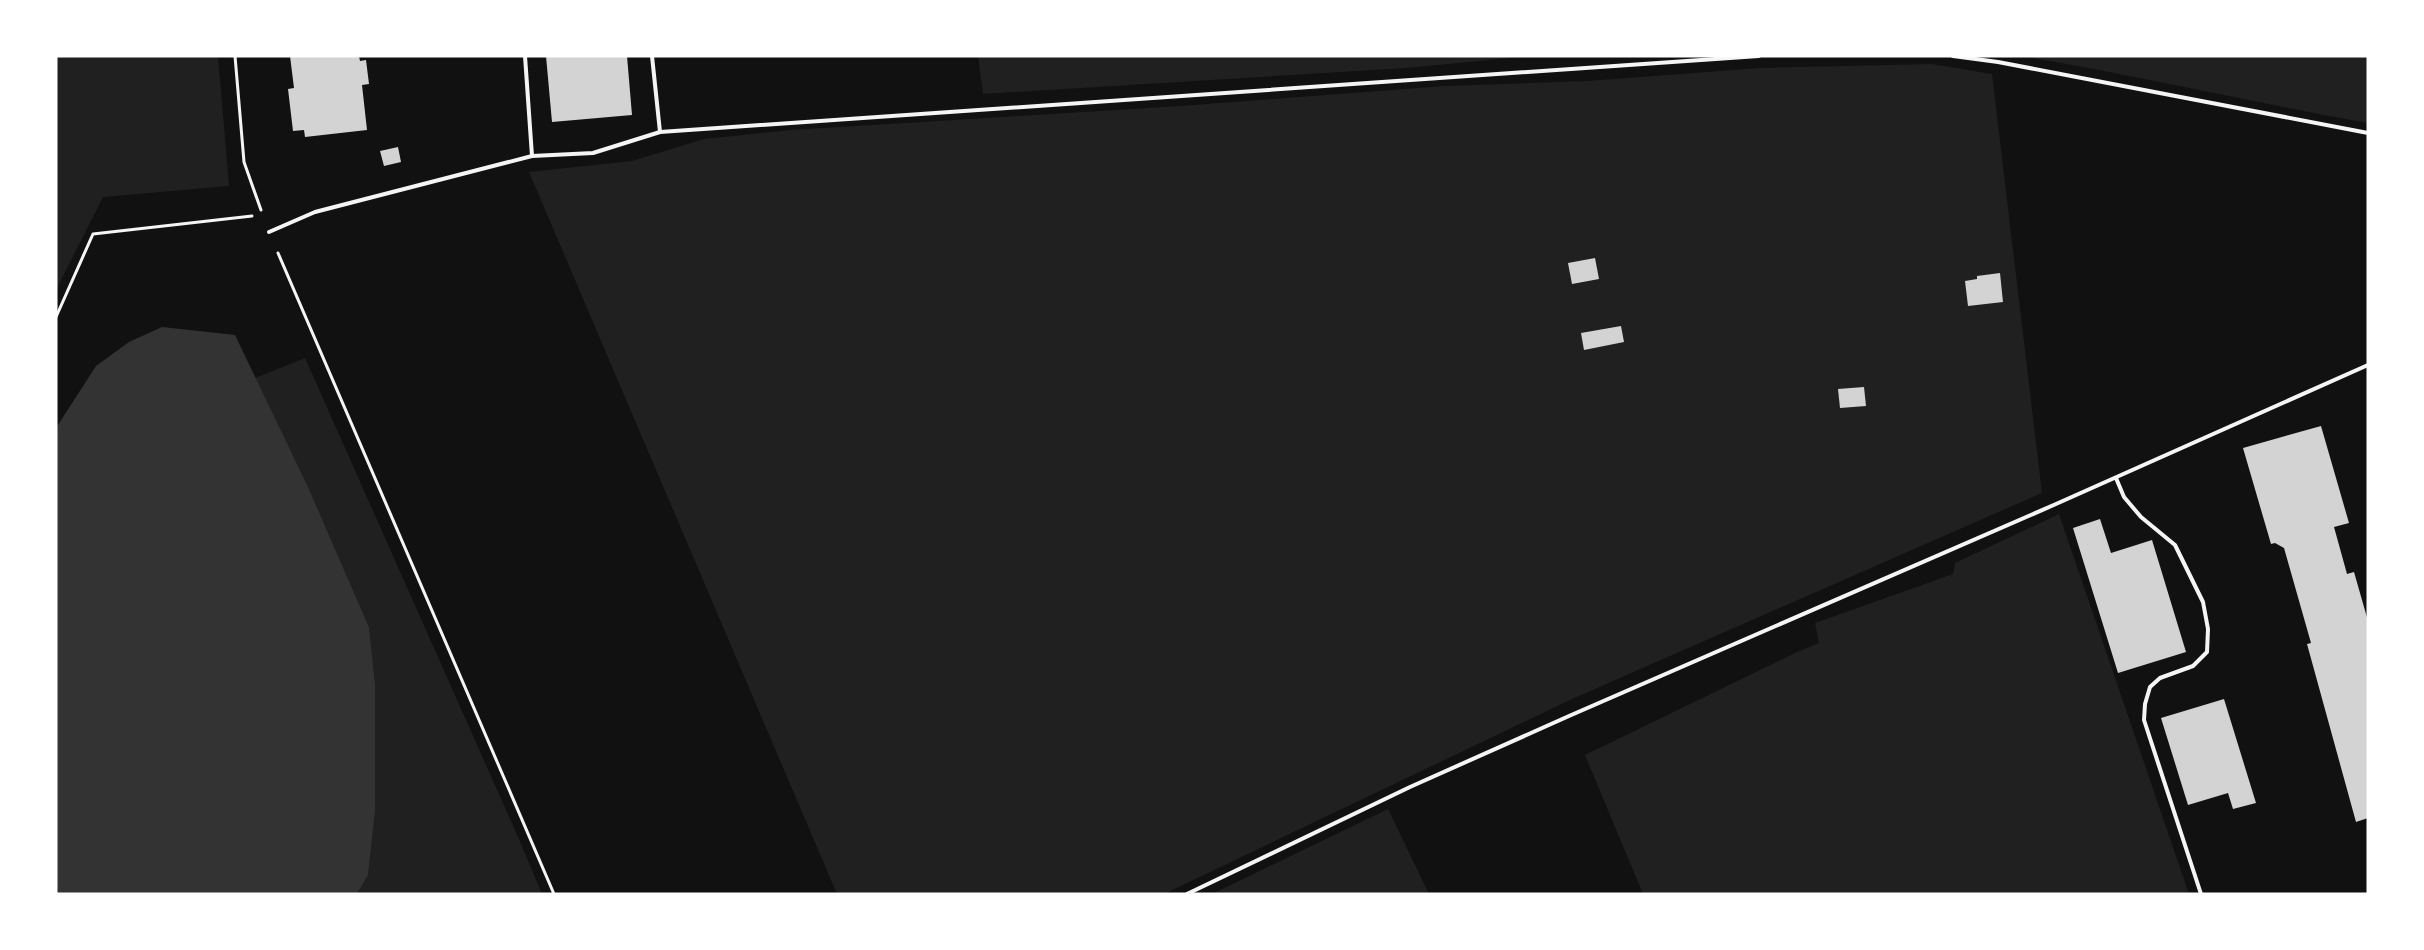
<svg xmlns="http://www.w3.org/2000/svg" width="2424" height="950" font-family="'Noto Sans',sans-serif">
  <rect width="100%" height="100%" fill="#111"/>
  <g fill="#202020">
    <path d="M56 56H218L229 186 103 197 56 290Z"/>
    <path d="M978 56H1530L1406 68 983 94Z"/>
    <path d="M2022 56H2368V123C2252 102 2138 76 2022 56Z"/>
    <path d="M1932 64 1992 74 2042 493 1572 699 1164 894H837L529 172 632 161 704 139 791 130 1181 106 1445 86 1588 81 1760 68Z"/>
    <path d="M305 358 519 839 542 894H357L368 875 375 812V683L369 627 309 489 255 378Z"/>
    <path d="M2059 514 2189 894H1643L1585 755 1797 652 1819 643 1815 623 1953 574 1955 563Z"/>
    <path d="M1388 809 1429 894H1212Z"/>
  </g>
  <path fill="#333" d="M162 327 235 335 309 489 369 627 375 683V812L368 875 357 894H56V428L96 366 129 342Z"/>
  <g fill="#d3d3d3">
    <path d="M290 56H359L360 61 366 60 369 84 362 85 367 130 305 137 304 130 293 131 288 89 294 88Z"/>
    <path d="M546 56H627L632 115 552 122Z"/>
    <path d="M398 147 401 162 384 166 380 151Z"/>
    <path d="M1595 258 1599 279 1572 284 1568 263Z"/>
    <path d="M2000 273 2003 302 1968 306 1965 281 1977 279V276Z"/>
    <path d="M1621 326 1624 342 1584 350 1581 333Z"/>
    <path d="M1864 387 1866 406 1840 408 1838 389Z"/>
    <path d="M2321 426 2349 523 2334 527 2347 574 2354 572 2368 621V818L2356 822 2307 644 2311 643 2284 548 2275 543 2271 544 2243 448Z"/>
    <path d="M2100 519 2111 553 2152 540 2186 652 2118 673 2073 528Z"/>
    <path d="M2224 699 2256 803 2233 809 2228 793 2188 805 2161 718Z"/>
  </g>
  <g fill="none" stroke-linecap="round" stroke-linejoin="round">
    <g stroke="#f5f5f5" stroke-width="3">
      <path d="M235 56 244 162 261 210"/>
      <path d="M278 253 554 894"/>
      <path d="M56 317 93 234 252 216"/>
    </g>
    <g stroke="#f5f5f5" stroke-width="4">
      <path d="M525 56 532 156"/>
      <path d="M652 56 660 132"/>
      <path d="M1953 56 1998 62 2368 133"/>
      <path d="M269 232 315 212 532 156 593 153 660 132 1759 56"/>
      <path d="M2116 478 2124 497 2141 517 2175 545 2203 602 2208 629 2207 652 2193 666 2160 678 2150 687 2145 704 2144 720 2201 894"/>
      <path d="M1187 894 1410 787 1569 716 2056 504 2368 365"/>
    </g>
  </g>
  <rect width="2424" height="950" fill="none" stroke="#ffffff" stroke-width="115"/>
</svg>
